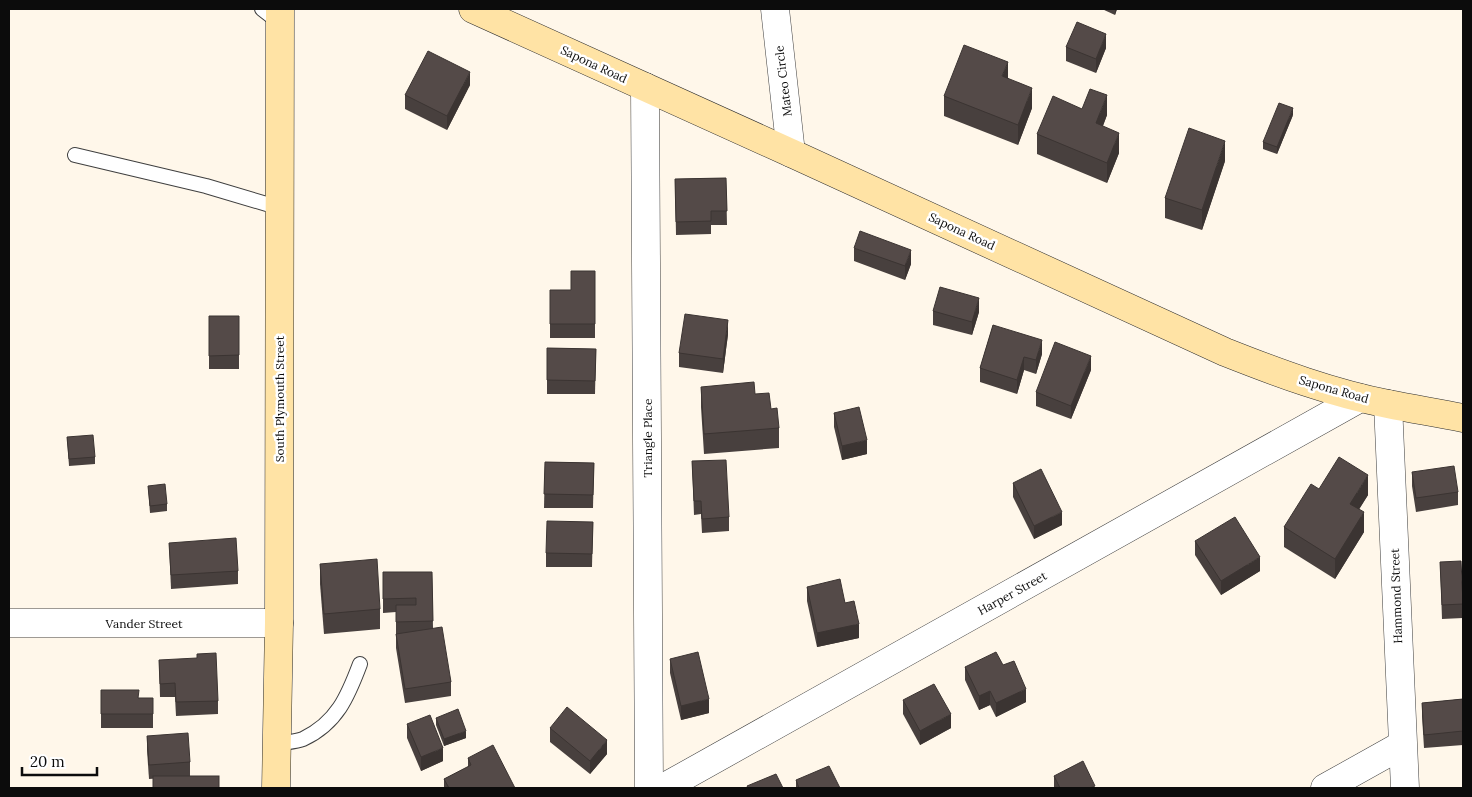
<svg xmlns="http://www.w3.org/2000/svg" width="1472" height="797" font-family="Lora,serif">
  <rect width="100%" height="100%" fill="#fff7ea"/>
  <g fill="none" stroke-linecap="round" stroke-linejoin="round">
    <g stroke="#3f3f3f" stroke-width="16">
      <g id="lane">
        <path d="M262 9 280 23"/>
        <path d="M75 155 206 186 280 208"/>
        <path d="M276 744C285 742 295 742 303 739 337 723 348 696 360 664"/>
      </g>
    </g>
    <g stroke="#3f3f3f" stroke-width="29">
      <g id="street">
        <path d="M775 9 791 153"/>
        <path d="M645 87 649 788"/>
        <path d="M1388 404 1405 788"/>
        <path d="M9 623H279"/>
        <path d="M663 788 1360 398"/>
        <path d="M1325 788 1402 745"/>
      </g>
    </g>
    <g stroke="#2e2e2e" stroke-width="29">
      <g id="secondary">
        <path d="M473 9 791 153 1225 352C1278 373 1332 393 1388 404 1413 409 1438 413 1463 418"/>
        <path d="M276 788 279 623 280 9"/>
      </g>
    </g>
    <use href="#lane" stroke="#fff" stroke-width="14"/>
    <use href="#street" stroke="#fff" stroke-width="28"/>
    <use href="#secondary" stroke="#ffe3a5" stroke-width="28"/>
  </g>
  <g fill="#48403e">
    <path d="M1102 9H1117L1115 15Z"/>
    <path d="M1066 47 1106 48 1096 73 1066 61Z"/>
    <path d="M1008 78 1032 108 1018 145 944 116V96Z"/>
    <path d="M470 85 447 130 405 109V95Z"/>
    <path d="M1082 109 1107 115 1103 126 1119 153 1107 183 1037 154V134Z"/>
    <path d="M1293 115 1277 154 1263 149V142Z"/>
    <path d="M1225 161 1202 230 1165 218V198Z"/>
    <path d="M726 178 727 225H711V234L676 235 675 179Z"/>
    <path d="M854 248 911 264 905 280 854 261Z"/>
    <path d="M595 271V338H550V290H571Z"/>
    <path d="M933 311 979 312 972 335 933 325Z"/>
    <rect x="209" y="316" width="30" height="53"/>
    <path d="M993 325 1042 354 1036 374 1024 370 1017 394 980 382V368Z"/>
    <path d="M728 334 723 373 679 367V353Z"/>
    <path d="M547 348 596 349 595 394H547Z"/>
    <path d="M1091 370 1071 419 1036 406V392Z"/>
    <path d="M701 387 755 394 771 409 779 428V448L704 454 701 407Z"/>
    <path d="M834 413 867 454 842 460 834 427Z"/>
    <path d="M67 437 95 457V464L69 466Z"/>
    <path d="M692 461 729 517V531L702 533 701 514 694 515Z"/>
    <path d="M545 462 594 463 593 508H544Z"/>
    <path d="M1412 472 1458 492V505L1416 512 1412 486Z"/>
    <path d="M1013 483 1062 525 1034 539 1013 497Z"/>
    <path d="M148 486 167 504V511L150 513Z"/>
    <path d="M1319 489 1368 495 1359 509 1364 532 1335 579 1284 547V527Z"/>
    <path d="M593 522 592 567H546V553Z"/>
    <path d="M1195 541 1260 571 1221 595 1195 555Z"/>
    <path d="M169 543 238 571V584L171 589Z"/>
    <path d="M1440 562 1463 604V618L1442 619Z"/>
    <path d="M320 564 380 609V629L324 634 320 584Z"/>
    <path d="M383 572H432L433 628 451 682V696L405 703 396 648V612L383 613Z"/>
    <path d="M807 587 845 603 859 638 817 647 807 601Z"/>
    <path d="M670 659 709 713 681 720 670 673Z"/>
    <path d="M159 660 218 701V714L176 716 175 697H160Z"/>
    <path d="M1003 665 1026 702 996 717 990 705 979 710 965 680V667Z"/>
    <path d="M101 690 139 698H153V728H101Z"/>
    <path d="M1463 699V745L1424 748 1422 716V703Z"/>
    <path d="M903 700 951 728 920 745 903 714Z"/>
    <path d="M436 718 466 738 444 746 436 725Z"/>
    <path d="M407 724 443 761 421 771 407 738Z"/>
    <path d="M550 728 607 754 590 774 550 742Z"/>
    <path d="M147 736 190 762V776L149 779 147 750Z"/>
    <path d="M468 758 515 788H444V779L468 767Z"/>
    <path d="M1054 776 1095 788H1054Z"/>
    <path d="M796 780 840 788H796Z"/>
  </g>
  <g fill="#3b3432">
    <path d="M1115 9H1117L1115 15Z"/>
    <path d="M1106 34V48L1096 73V59Z"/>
    <path d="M1008 62V82L1002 76Z"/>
    <path d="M470 72V85L447 130V116Z"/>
    <path d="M1032 88V108L1018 145V125Z"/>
    <path d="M1107 95V115L1096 143V123Z"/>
    <path d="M1293 108V115L1277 154V147Z"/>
    <path d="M1119 133V153L1107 183V163Z"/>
    <path d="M1225 141V161L1202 230V210Z"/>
    <path d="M911 250V264L905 280V266Z"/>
    <path d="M979 298V312L972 335V322Z"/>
    <path d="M728 320V334L723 373V359Z"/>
    <path d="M1042 340V354L1036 374V360Z"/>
    <path d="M1091 356V370L1071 419V406Z"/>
    <path d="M1024 357V370L1017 394V380Z"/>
    <path d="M867 440V454L842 460V446Z"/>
    <path d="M1368 475V495L1350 524V504Z"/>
    <path d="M1062 512V525L1034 539V526Z"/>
    <path d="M1364 512V532L1335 579V559Z"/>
    <path d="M1260 557V571L1221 595V581Z"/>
    <path d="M859 624V638L817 647V633Z"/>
    <path d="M1026 689V702L996 717V703Z"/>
    <path d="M990 691V705L979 710V696Z"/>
    <path d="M709 699V713L681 720V706Z"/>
    <path d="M951 714V728L920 745V731Z"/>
    <path d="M466 731V738L444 746V739Z"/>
    <path d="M607 740V754L590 774V761Z"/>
    <path d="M443 748V761L421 771V757Z"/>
  </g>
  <g fill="#544a48" stroke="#3b3432">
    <path d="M1077 22 1106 34 1096 59 1066 47Z"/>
    <path d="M964 45 1008 62 1002 76 1032 88 1018 125 944 96Z"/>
    <path d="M428 51 470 72 447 116 405 95Z"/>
    <path d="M1090 89 1107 95 1096 123 1119 133 1107 163 1037 134 1053 96 1082 109Z"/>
    <path d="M1279 103 1293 108 1277 147 1263 142Z"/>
    <path d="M1189 128 1225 141 1202 210 1165 198Z"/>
    <path d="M726 178 727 211H711V221L676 222 675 179Z"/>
    <path d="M860 231 911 250 905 266 854 248Z"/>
    <path d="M571 271H595V324H550V290H571Z"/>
    <path d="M940 287 979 298 972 322 933 311Z"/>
    <path d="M685 314 728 320 723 359 679 353Z"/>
    <path d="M209 316H239V355L209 356Z"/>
    <path d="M993 325 1042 340 1036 360 1024 357 1017 380 980 368Z"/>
    <path d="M1055 342 1091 356 1071 406 1036 392Z"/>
    <path d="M547 348 596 349 595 381 547 380Z"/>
    <path d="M754 382 755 394 769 393 771 409 777 408 779 428 704 434 701 387Z"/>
    <path d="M859 407 867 440 842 446 834 413Z"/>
    <path d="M93 435 95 457 69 459 67 437Z"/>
    <path d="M1339 457 1368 475 1350 504 1364 512 1335 559 1284 527 1311 484 1319 489Z"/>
    <path d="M726 460 729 517 702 519 701 501H694L692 461Z"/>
    <path d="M545 462 594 463 593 495 544 494Z"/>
    <path d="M1454 466 1458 492 1416 498 1412 472Z"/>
    <path d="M1041 469 1062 512 1034 526 1013 483Z"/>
    <path d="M165 484 167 504 150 506 148 486Z"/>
    <path d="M1235 517 1260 557 1221 581 1195 541Z"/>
    <path d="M547 521 593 522 592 554 546 553Z"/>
    <path d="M236 538 238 571 171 575 169 543Z"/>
    <path d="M377 559 380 609 324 614 320 564Z"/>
    <path d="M1461 561 1463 604 1442 605 1440 562Z"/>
    <path d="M383 572H432L433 621 396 622V605H416V598L383 599Z"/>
    <path d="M840 579 845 603 854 601 859 624 817 633 807 587Z"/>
    <path d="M442 627 451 682 405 689 396 634Z"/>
    <path d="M698 652 709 699 681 706 670 659Z"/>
    <path d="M996 652 1003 665 1014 661 1026 689 996 703 990 691 979 696 965 667Z"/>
    <path d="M216 653 218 701 176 702 175 683 160 684 159 660 197 658V654Z"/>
    <path d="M934 684 951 714 920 731 903 700Z"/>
    <path d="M101 690H139L138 698H153V714H101Z"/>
    <path d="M1463 699V731L1424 735 1422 703Z"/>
    <path d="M567 707 607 740 590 761 550 728Z"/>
    <path d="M458 709 466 731 444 739 436 718Z"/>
    <path d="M430 715 443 748 421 757 407 724Z"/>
    <path d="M188 733 190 762 149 765 147 736Z"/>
    <path d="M493 745 515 788H449L444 779 471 765 468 758Z"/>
    <path d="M1083 761 1095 786 1090 788H1060L1054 776Z"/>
    <path d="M829 766 840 788H799L796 780Z"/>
    <path d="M776 774 783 788H748L747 786Z"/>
    <rect x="153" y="776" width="66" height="12"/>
  </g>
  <g text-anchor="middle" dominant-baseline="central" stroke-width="5" stroke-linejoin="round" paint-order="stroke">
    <g font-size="12" fill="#0c0c0c" stroke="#fff">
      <text transform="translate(594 64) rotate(25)">Sapona Road</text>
      <text transform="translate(783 81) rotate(-97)">Mateo Circle</text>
      <text transform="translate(962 231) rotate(25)">Sapona Road</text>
      <text transform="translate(1334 389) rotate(16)">Sapona Road</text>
      <text transform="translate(279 399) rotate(-90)">South Plymouth Street</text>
      <text transform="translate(647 438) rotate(-90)">Triangle Place</text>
      <text transform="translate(1012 593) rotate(-29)">Harper Street</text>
      <text transform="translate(1396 596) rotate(-92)">Hammond Street</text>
      <text x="144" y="623">Vander Street</text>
    </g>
  </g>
  <rect width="1472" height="797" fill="none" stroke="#0c0c0c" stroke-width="20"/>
  <path d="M22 767v8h75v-8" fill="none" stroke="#0c0c0c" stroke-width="2.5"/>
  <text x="30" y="767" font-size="15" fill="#0c0c0c" stroke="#ffffff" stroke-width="4" paint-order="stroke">20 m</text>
</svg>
